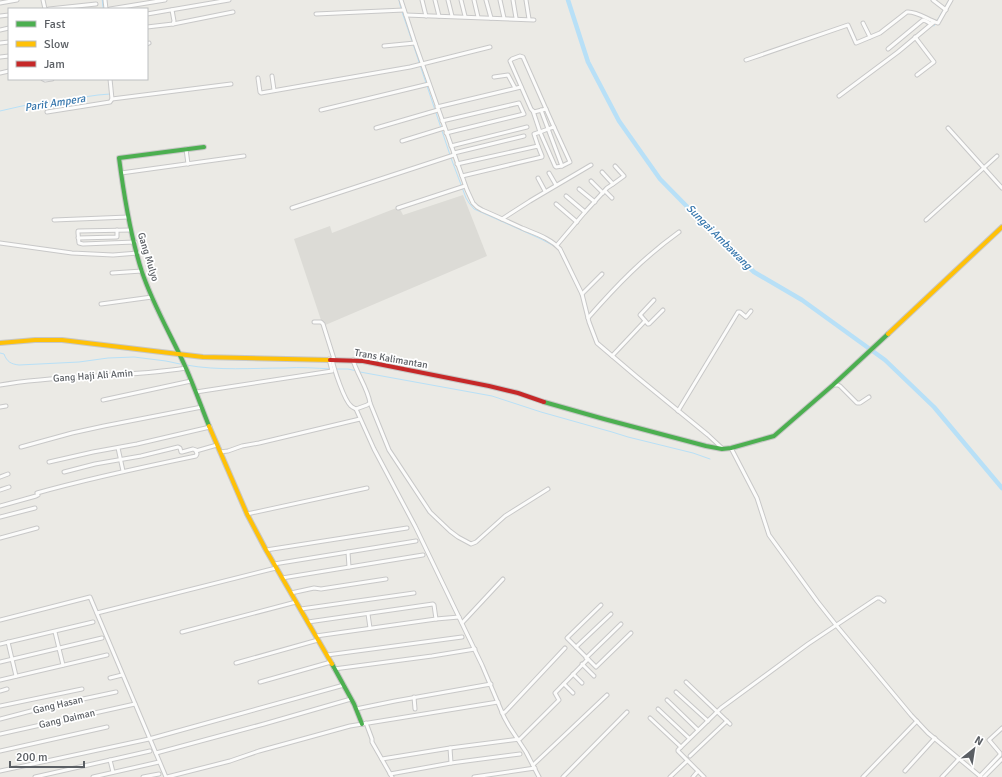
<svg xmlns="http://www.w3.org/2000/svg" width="1002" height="777" font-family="Signika,sans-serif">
  <rect width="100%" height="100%" fill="#ebeae5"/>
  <path fill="#dcdbd6" d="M463 195 487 256 323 326 294 239 330 226 332 233 399 207 403 215Z"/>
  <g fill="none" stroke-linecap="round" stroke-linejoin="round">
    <g stroke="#b8e0f7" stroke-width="1">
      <path d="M399 0 401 9"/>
      <path d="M402 12 412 41"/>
      <path d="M934 26 949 0"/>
      <path d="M413 44 426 83"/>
      <path d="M427 86 435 110"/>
      <path d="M0 111 22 106 98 95 110 94V92"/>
      <path d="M436 113 450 155"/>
      <path d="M451 158 466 198 469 203 474 209 541 239 554 246"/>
      <path d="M0 353 4 354C7 362 11 364 19 365L79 362 108 358 134 357 166 361 180 364"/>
      <path d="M186 365C219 371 252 368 285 368 300 367 315 368 331 369"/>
      <path d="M336 369H348L357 371"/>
      <path d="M360 372 492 396 541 412 612 432 628 437 693 453 710 459"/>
    </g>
    <path stroke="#b8e0f7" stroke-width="2.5" d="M103 0 104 9"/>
    <path stroke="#b8e0f7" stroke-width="4.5" d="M568 0 588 62 619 121 660 179 712 232 754 272 802 300 885 360 934 407 1002 488"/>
    <g stroke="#c8c8c8" stroke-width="5">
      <g id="street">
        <path d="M43 0 45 9"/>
        <path d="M105 0 106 9"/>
        <path d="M401 0 415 43 467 190 473 203 477 207 482 210C496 216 509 222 522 228 536 234 550 238 560 249L582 294 589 322 597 343 637 377 708 435 722 448"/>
        <path d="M422 0 426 16"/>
        <path d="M435 0 439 16"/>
        <path d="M448 0 452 16"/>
        <path d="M461 0 465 16"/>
        <path d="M474 0 478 17"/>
        <path d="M486 0 491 18"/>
        <path d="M500 0 504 18"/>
        <path d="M513 0 516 18"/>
        <path d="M526 0 529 19"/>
        <path d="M933 0 946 10"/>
        <path d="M0 3 17 0"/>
        <path d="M49 9 96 4"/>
        <path d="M110 9 165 0"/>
        <path d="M147 14 229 0"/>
        <path d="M316 14 404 10"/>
        <path d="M406 15 534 20"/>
        <path d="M0 16 9 15"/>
        <path d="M863 23 870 37"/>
        <path d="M173 24 233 12"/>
        <path d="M147 27 173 24 174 21 172 10"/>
        <path d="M0 30 9 28"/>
        <path d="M915 37 934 62 917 75"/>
        <path d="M0 43 9 42"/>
        <path d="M147 44 149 43"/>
        <path d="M384 46 415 43"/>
        <path d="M888 49 923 20 926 21 931 24"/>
        <path d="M520 56 523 57 546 109 534 112 531 109 510 61 512 59Z"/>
        <path d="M0 57 9 56"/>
        <path d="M746 60 848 25 856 43 880 33 907 12C917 11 928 20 938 23L951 0"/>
        <path d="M0 73 9 71"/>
        <path d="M272 76 274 90"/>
        <path d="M494 77 508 75 515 88"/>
        <path d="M258 78 260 92 261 93 410 67 490 47"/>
        <path d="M43 79 45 80 52 79"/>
        <path d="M839 96 898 52 934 22"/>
        <path d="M112 99 231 84"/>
        <path d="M437 107 521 87"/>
        <path d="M546 109 554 127"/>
        <path d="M321 110 429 84"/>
        <path d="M533 111 540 132 555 166 556 167 562 166"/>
        <path d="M47 112 110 102 112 99 110 79"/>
        <path d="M442 121 519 103 524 114 446 133"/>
        <path d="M376 128 438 110"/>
        <path d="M948 128 1002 188"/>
        <path d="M402 141 444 128"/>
        <path d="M451 146 527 127"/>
        <path d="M538 146 534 134C541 132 547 129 554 127L570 162 562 166 541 110"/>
        <path d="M186 149 188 164"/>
        <path d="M454 153 524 136"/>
        <path d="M457 164 538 146 542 156V157L462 176"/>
        <path d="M602 172 613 184"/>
        <path d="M121 173 244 156"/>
        <path d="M549 173 556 185"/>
        <path d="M538 178 545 191"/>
        <path d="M591 181 603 193"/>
        <path d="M579 189 595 202"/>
        <path d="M605 191 612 198"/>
        <path d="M566 196 585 212"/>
        <path d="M556 204 577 222"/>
        <path d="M292 208 454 155"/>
        <path d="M398 208 465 186"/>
        <path d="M502 219 530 201 535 198 591 165"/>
        <path d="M54 220 128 217"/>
        <path d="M926 220 997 156"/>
        <path d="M131 230 78 231V233L79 243 83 244 135 242"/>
        <path d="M78 238 117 237V230"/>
        <path d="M0 243 72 253 113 255 138 253"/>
        <path d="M557 245 585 212 607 188 613 184 624 176 615 166"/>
        <path d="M112 273 142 271"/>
        <path d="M582 294 602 274"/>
        <path d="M654 300 640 315 641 316 648 324H649L663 310"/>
        <path d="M101 304 152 297"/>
        <path d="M588 318C617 285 643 258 679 232"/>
        <path d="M314 322H321L323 324 334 359"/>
        <path d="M612 356 645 321"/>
        <path d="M332 359C334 369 344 400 351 406 352 407 354 408 356 409L374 449 415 526 482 665 504 717 509 726 526 752 539 777"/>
        <path d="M353 360C357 374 368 389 370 403L367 405 356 409"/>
        <path d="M0 385C61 374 125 378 186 368"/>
        <path d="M834 385H838L840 386 857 403H860L869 397"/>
        <path d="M196 392 332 371 329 359"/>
        <path d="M103 400 191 381"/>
        <path d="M370 403 389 450 430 512 450 531 458 537 471 544 476 542 505 516 548 489"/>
        <path d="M0 407 6 406"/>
        <path d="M678 411 738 312H740L746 317 751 311"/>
        <path d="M21 447 72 433 104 426 202 407"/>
        <path d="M118 448 123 471"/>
        <path d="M731 448 757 498 769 535 817 601 836 625 911 715 928 733 981 777"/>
        <path d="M220 452 228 451 242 446 259 443 360 419"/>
        <path d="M49 462 93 452 137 444 210 427"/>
        <path d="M64 472 95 464 141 456 178 447 180 448 181 452H182L193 449 196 450V451L217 445"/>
        <path d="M0 477 8 474"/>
        <path d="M0 490 9 487"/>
        <path d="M0 506 36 496 38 495 37 493C90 478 143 467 196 456L197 454 196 451"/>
        <path d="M247 514 367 488"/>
        <path d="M0 517 35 508"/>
        <path d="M0 538 37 528"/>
        <path d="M266 550 407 528"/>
        <path d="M348 552 349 567"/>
        <path d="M274 564 416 541"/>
        <path d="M282 578 423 555"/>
        <path d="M291 593 314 588 321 589 386 579"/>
        <path d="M601 605 567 638 596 667 631 633"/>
        <path d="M301 609 414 593"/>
        <path d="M97 613 276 568"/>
        <path d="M368 614 370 628"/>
        <path d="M436 619 459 617"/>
        <path d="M0 620 90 597 166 777"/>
        <path d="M308 622 433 604 434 605 436 619 316 636"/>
        <path d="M462 623 503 579"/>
        <path d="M55 632 63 665"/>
        <path d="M182 632 296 602"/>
        <path d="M8 642 16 676"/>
        <path d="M0 644 93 622"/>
        <path d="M576 647 611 614"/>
        <path d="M327 655 462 637"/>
        <path d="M586 658 621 624"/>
        <path d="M0 662 102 638"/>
        <path d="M236 663 318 640"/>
        <path d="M582 664 594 676"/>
        <path d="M334 669 432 656 475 649"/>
        <path d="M573 674 582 683"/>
        <path d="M110 678 122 675"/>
        <path d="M0 680 107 655"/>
        <path d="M260 682 331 662"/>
        <path d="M686 682 730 724"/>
        <path d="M564 684 573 693"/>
        <path d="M0 691 7 689"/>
        <path d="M676 692 708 721"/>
        <path d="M414 697 415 709"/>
        <path d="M667 700 698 730"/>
        <path d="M0 706 82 689"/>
        <path d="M356 709 395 701 491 684"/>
        <path d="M658 709 689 738"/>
        <path d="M502 713 505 712 565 648"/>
        <path d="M650 718 681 747"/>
        <path d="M0 719 50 706 116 692"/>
        <path d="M366 723 372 739V742L392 777"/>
        <path d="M0 734 135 704"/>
        <path d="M450 748 451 763"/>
        <path d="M0 751 107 727"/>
        <path d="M156 753 264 724 351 699"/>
        <path d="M690 756 727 721"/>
        <path d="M382 759 450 748 520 739 559 700 555 693 588 659"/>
        <path d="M110 760 113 772"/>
        <path d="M533 765 607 695"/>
        <path d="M0 771 149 739 344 685"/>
        <path d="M698 771 704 777"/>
        <path d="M905 771 935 738"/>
        <path d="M390 774 451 763 520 754"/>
        <path d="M980 776 1000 755V753L989 740 1002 728"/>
        <path d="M35 777 150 751"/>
        <path d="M93 777 159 762"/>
        <path d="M143 777 159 774"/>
        <path d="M167 777 230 761 259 751 350 726 498 702"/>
        <path d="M474 777 535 768"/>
        <path d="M563 777 627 712"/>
        <path d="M670 777 687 761"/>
        <path d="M693 777 698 771 678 751V750L721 708 808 644 877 598H880L884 601"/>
        <path d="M863 777 917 721"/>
        <path d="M942 777 959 759"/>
        <path d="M984 777 1002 759"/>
      </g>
    </g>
    <g stroke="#c7c7c6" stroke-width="6">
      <g id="fast">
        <path d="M204 147 119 158C124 196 130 235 142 272 153 305 171 335 185 366 194 386 201 406 209 426"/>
        <path d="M544 402 604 419 706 446 722 449 731 448 774 436 833 385 888 334"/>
        <path d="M332 664 354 704 362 724"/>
      </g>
    </g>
    <g stroke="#c7c7c6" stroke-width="6">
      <g id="slow">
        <path d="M888 334 1002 227"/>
        <path d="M0 343 35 340H62L203 357 330 360"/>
        <path d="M209 426 247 514 266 550 332 664"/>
      </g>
    </g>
    <g stroke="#c7c7c6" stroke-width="6">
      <path id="jam" d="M330 360 363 361 489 386 518 393 544 402"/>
    </g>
    <use href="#street" stroke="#fcfcfb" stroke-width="3"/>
    <use href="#fast" stroke="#4caf50" stroke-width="4"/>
    <use href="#slow" stroke="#ffc107" stroke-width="4"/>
    <use href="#jam" stroke="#c62828" stroke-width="4"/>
  </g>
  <g text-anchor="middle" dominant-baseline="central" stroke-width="3.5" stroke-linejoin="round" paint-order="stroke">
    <g font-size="10" fill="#5b5f64" stroke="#fff">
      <text transform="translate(148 257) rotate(73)">Gang Mulyo</text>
      <text transform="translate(391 359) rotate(10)">Trans Kalimantan</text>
      <text transform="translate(93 376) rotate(-4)">Gang Haji Ali Amin</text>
      <text transform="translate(58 705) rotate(-13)">Gang Hasan</text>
      <text transform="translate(67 719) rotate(-13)">Gang Daiman</text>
    </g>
    <g font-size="11" font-style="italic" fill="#3777ad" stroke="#fff">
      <text transform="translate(55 103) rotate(-9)">Parit Ampera</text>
      <text transform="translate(719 237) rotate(45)">Sungai Ambawang</text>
    </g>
  </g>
  <rect x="8" y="8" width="140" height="72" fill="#ffffff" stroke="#bdbfc1"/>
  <rect x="16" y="21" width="20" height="6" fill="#4caf50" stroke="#bdbfc1"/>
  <text x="44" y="28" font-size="12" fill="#5b5f64">Fast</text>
  <rect x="16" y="41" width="20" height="6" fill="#ffc107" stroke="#bdbfc1"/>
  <text x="44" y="48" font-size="12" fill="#5b5f64">Slow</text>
  <rect x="16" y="61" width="20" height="6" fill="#c62828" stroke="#bdbfc1"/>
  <text x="44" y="68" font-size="12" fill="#5b5f64">Jam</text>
  <g transform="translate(974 749) rotate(30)" stroke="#ffffff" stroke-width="3" paint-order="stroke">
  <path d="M0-3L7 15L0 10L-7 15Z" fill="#5b5f64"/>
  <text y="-6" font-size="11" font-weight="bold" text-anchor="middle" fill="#5b5f64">N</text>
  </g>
  <path d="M10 761v6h74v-6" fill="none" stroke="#5b5f64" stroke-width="2"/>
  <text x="16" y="761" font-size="12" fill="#5b5f64" stroke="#ffffff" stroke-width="3" paint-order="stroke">200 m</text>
</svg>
